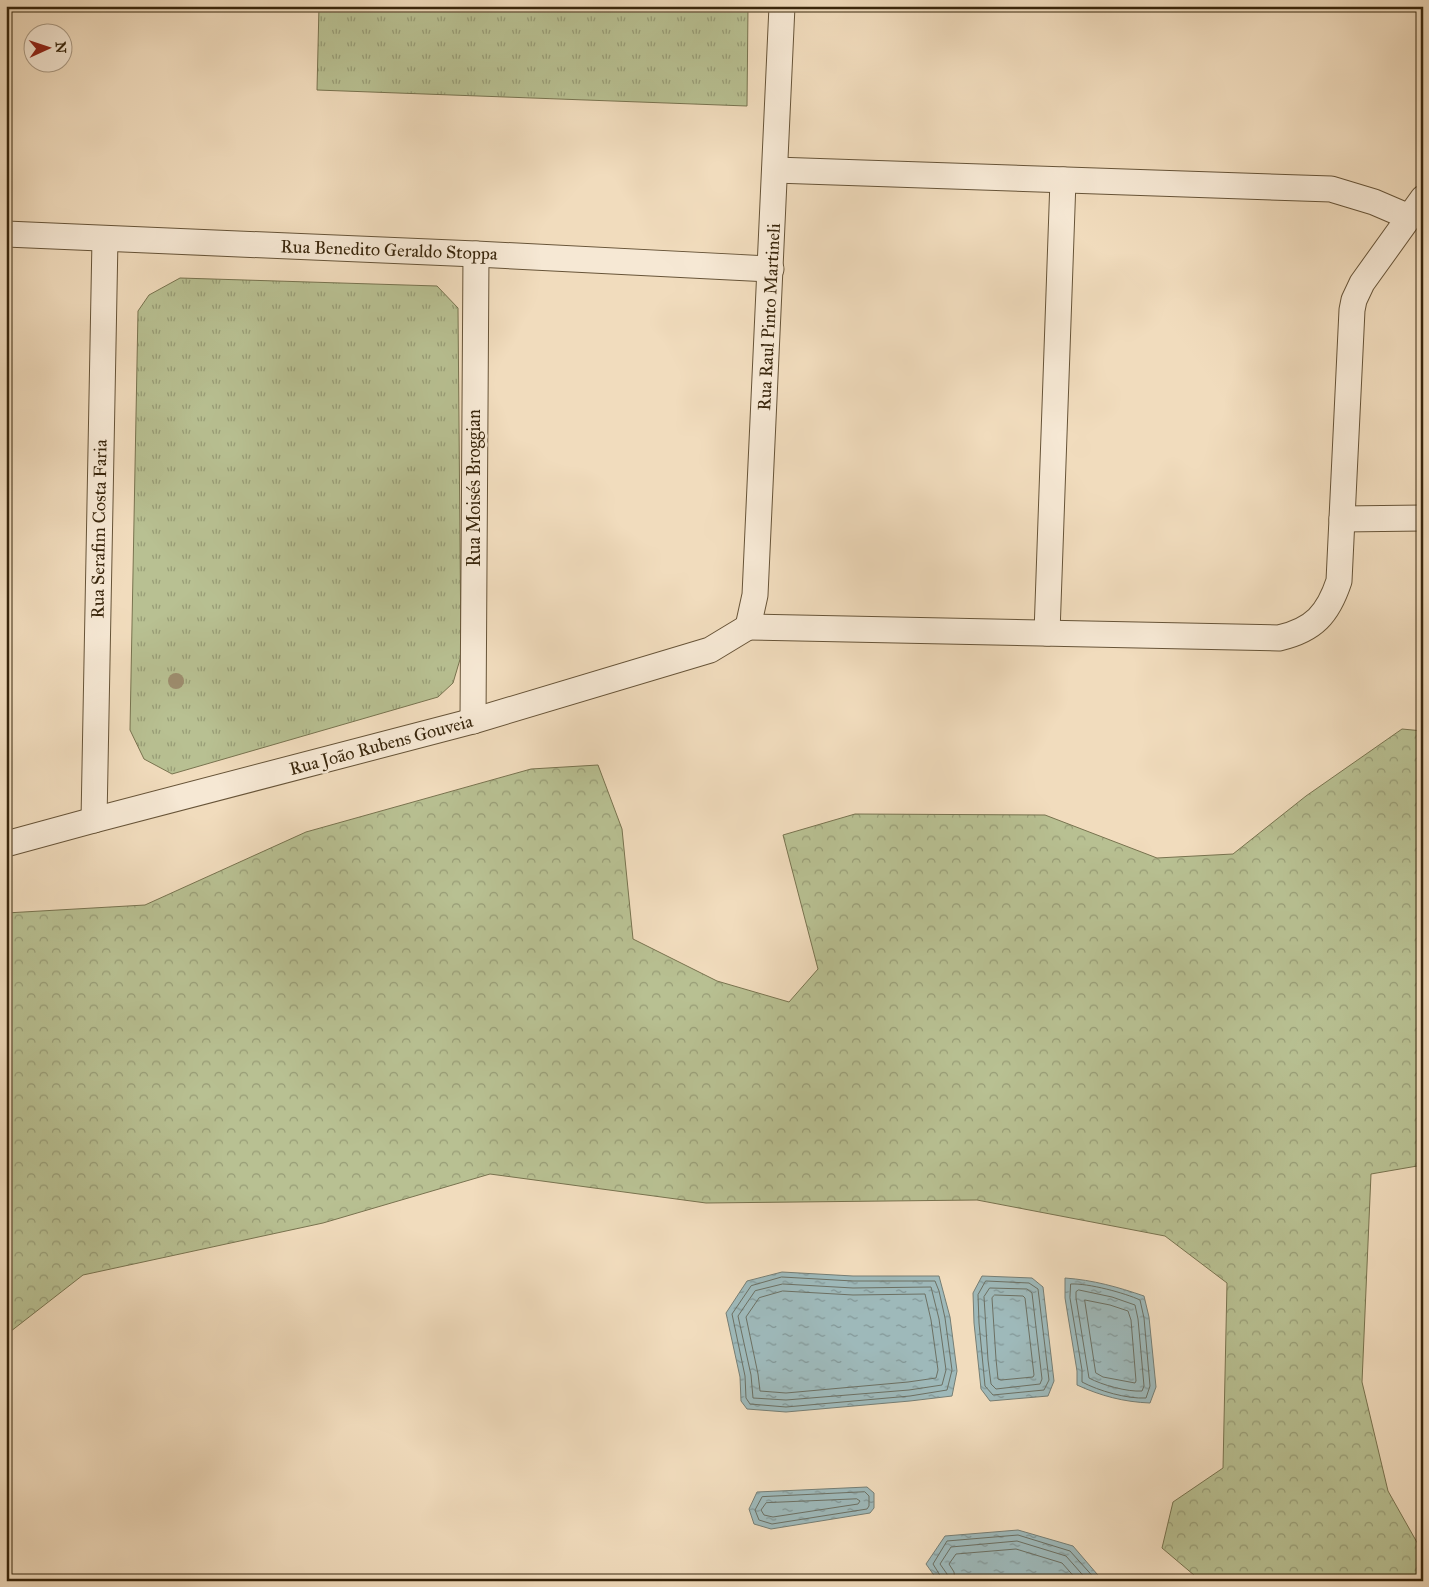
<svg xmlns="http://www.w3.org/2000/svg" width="1429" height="1587" font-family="'IM FELL Great Primer',serif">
  <defs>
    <pattern id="grass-tufts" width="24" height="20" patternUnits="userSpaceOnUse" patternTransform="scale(1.25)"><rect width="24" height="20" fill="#b8c092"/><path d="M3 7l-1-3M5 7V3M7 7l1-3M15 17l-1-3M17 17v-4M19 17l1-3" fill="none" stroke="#979c76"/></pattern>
    <pattern id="forest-crowns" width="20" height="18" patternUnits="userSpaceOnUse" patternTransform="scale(1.25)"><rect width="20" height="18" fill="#b8c092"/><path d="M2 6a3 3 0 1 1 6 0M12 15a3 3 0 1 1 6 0" fill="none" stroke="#979c76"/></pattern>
    <pattern id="water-ripples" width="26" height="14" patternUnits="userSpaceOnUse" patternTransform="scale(1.25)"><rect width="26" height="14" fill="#9eb9ba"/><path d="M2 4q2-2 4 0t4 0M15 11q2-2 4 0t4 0" fill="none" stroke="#829696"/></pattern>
  </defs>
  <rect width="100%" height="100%" fill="#f1dcbd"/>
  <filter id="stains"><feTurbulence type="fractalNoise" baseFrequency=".004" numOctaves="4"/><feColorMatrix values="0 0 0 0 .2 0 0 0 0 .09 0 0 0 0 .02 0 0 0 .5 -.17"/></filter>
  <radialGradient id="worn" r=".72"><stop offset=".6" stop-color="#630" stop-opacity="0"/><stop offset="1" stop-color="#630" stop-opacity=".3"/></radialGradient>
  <g fill="url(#grass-tufts)" stroke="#78734f">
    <path d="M319 6H748L747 106 317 90Z"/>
    <path d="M180 278 437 286 458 308 461 656 453 683 438 697 172 774 144 759 130 730 138 311 149 295Z"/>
  </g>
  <path fill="url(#forest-crowns)" stroke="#78734f" d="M1402 729 1423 731V1165L1371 1174 1362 1382 1388 1491 1423 1553V1581H1201L1162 1548 1173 1502 1223 1468 1227 1283 1165 1236 977 1200 706 1203 490 1174 323 1223 83 1275 6 1335V913L145 905 306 832 531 769 598 765 622 829 633 939 717 981 789 1002 818 969 783 835 855 814 1045 815 1157 858 1233 854 1306 796Z"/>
  <g fill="url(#water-ripples)" stroke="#767e74">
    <path d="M782 1272 853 1276H939L950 1317 957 1371 952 1396 910 1401 786 1412 747 1409 741 1401 740 1377 726 1313 747 1281Z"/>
    <path d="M982 1276 1032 1278 1043 1287 1054 1381 1048 1396 990 1401 981 1389 974 1323 973 1293Z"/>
    <path d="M1065 1278C1093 1280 1118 1287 1144 1296L1149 1317 1156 1387 1150 1403C1124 1402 1101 1396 1077 1385V1371L1065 1298Z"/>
    <path d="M867 1487 874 1493V1508L870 1513 771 1529 754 1524 749 1509 757 1492Z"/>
    <path d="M1018 1530 1073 1546 1103 1581H938L926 1564 945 1536Z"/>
  </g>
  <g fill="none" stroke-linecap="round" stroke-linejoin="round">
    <g stroke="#6c7063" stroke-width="1">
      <path d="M782 1277 853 1281H935L939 1291 945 1318 952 1370 947 1390 910 1396 786 1407 750 1404 746 1398 745 1376 732 1314 751 1286Z"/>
      <path d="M986 1281 1029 1283 1038 1289 1049 1380 1044 1390 993 1395 985 1386 979 1323 978 1295Z"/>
      <path d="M783 1284 853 1288 931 1287 939 1319 946 1370 942 1385 909 1390 786 1400 753 1398 751 1375 738 1316 755 1291Z"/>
      <path d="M1071 1284C1088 1283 1125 1293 1140 1300L1144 1318 1150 1386 1146 1398C1127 1399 1099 1391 1082 1382V1370L1070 1298Z"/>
      <path d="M990 1288 1027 1289 1032 1293 1042 1379 1040 1384 996 1389 991 1384 988 1360 984 1297Z"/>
      <path d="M1079 1290 1112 1297 1135 1305 1138 1319 1144 1386 1142 1391C1127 1392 1102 1385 1089 1378L1076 1298V1292Z"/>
      <path d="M783 1291 853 1295 925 1294 931 1320 938 1370 936 1378 908 1382 786 1393 760 1391 758 1374 746 1317 759 1298Z"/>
      <path d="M995 1295 1023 1296 1025 1298 1034 1375 1033 1377 1001 1380 998 1379 996 1359 992 1298Z"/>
      <path d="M1085 1300 1110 1305 1128 1311 1131 1320 1136 1381 1135 1383 1103 1377 1096 1373Z"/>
      <path d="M865 1492 869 1496V1506L867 1509 772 1524 759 1520 755 1510 762 1497Z"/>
      <path d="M857 1499 860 1501 858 1504 773 1517 764 1515 761 1510 766 1503Z"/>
      <path d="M942 1581 941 1577 933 1564 947 1541 1018 1535 1070 1551 1097 1581"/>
      <path d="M948 1581 947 1574 940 1564 951 1547 1017 1541 1066 1556 1088 1581"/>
      <path d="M955 1581 954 1572 949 1564 956 1554 1016 1549 1062 1563 1078 1581"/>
    </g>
    <g stroke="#675438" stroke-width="27">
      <g id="street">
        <path d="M775 170 1331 189 1374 202 1409 217"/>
        <path d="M6 234 476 254 771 269"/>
        <path d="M1342 519 1423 518"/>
        <path d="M748 627 1279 638C1314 630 1328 614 1339 581L1352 310 1354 300 1362 283 1423 198"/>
        <path d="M748 627 755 595 782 6"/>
        <path d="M1047 633 1063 180"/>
        <path d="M473 721 476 254"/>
        <path d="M94 820 105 239"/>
        <path d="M6 844 94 820 473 721 710 650 748 627"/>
      </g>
    </g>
    <use href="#street" stroke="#f6e8d4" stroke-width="25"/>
  </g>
  <circle fill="#9d8d6e" cx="176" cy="681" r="8"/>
  <g text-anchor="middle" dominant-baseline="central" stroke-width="5" stroke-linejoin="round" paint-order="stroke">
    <g font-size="18" fill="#39260c" stroke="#f6e8d4">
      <text transform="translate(389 250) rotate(2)">Rua Benedito Geraldo Stoppa</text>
      <text transform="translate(769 317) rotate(-87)">Rua Raul Pinto Martineli</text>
      <text transform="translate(474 488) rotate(-90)">Rua Moisés Broggian</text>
      <text transform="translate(99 529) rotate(-89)">Rua Serafim Costa Faria</text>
      <text transform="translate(381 745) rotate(-15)">Rua João Rubens Gouveia</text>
    </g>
  </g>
  <rect width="1429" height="1587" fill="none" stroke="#f1dcbd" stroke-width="25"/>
  <rect x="8" y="8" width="1414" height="1572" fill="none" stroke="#39260c" stroke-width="2.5"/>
  <rect x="12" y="12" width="1404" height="1562" fill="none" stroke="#39260c"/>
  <g transform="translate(48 48) rotate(87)"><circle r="24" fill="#f6e8d4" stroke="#aa9a84"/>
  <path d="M0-4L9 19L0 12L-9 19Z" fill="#8f2418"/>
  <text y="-8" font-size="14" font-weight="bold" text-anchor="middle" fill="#39260c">N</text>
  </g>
  <rect width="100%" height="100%" filter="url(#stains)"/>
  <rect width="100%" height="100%" fill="url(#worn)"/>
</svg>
